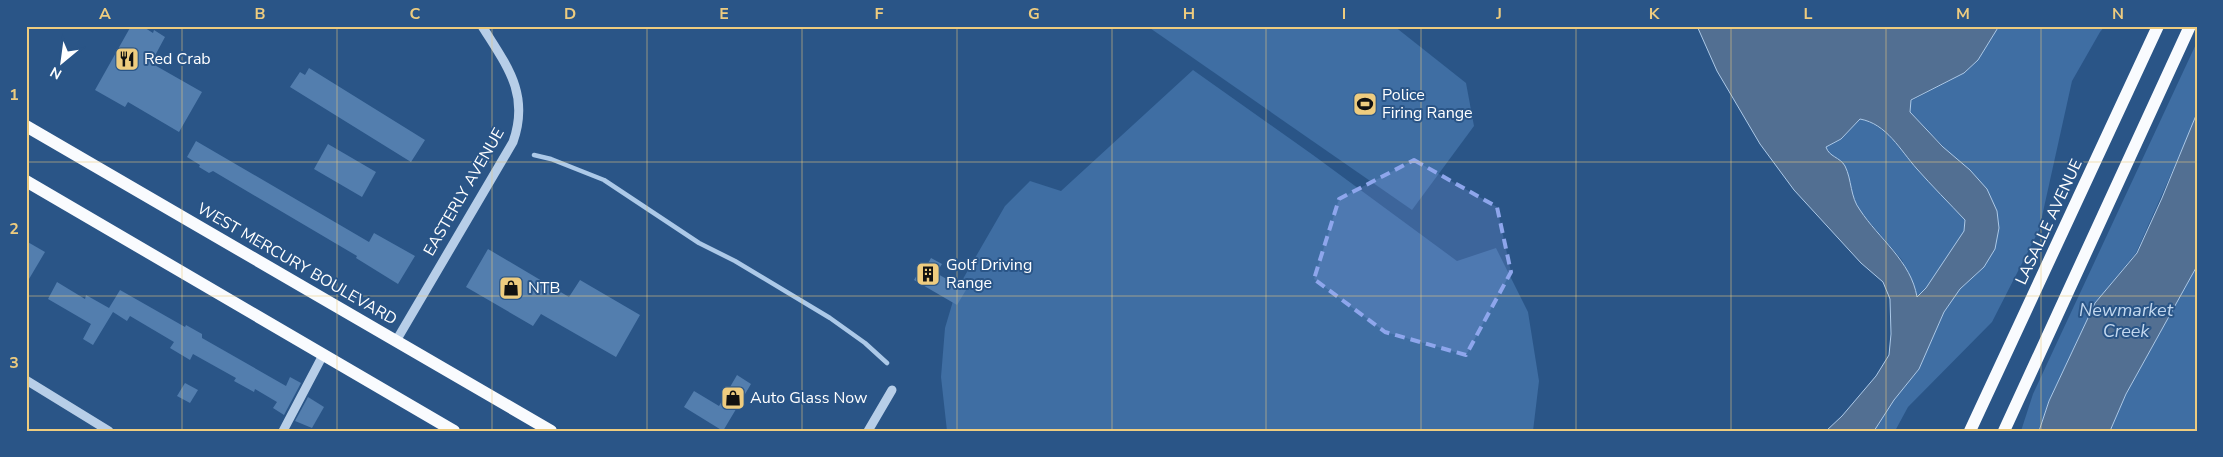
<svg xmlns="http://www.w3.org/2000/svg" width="2223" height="457" font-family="'Nunito Sans',sans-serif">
  <rect width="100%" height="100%" fill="#2a5587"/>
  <g fill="#3f6ea3">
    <path d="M1147 26H1394L1466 83 1474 126 1412 210Z"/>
    <path d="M1999 26H2105L2100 32 2072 81 2039 230 1992 322 1908 407 1895 431H1874L1894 400 1919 369 1944 312 1960 289 1984 267 1943 146 1910 112 1911 101 1964 73 1978 60Z"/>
    <path d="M2197 42V113L2192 127 2136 253 2095 303 2049 401 2039 431H2021L2033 394Z"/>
    <path d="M1193 70 1313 155 1457 261 1496 248 1528 312 1539 381 1533 431H947L941 377 945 328 956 291 1005 206 1030 181 1061 191Z"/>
    <path d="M1860 119C1887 125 1900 150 1917 169 1932 186 1949 203 1965 220L1964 231 1926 288 1916 297 1902 260 1859 210 1854 199 1845 166 1828 153 1826 147 1841 139Z"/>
    <path d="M2197 266V431H2110L2126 394Z"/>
  </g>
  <g fill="#526f92" stroke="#acc9e8" fill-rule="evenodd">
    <path d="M1697 26H1999L1978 60 1964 73 1911 100 1910 112 1943 147 1970 170 1987 189 1997 211 1999 228 1995 249 1984 267 1960 289 1944 312 1919 369 1894 400 1874 431H1826L1842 416 1876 376 1889 355 1891 334 1890 299 1883 282 1861 263 1794 190 1760 144 1717 71ZM1860 119C1887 124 1900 150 1917 169 1932 186 1949 203 1965 220L1964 231 1926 288 1917 297C1911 261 1879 239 1860 210 1850 197 1852 180 1845 166 1840 157 1829 157 1826 147L1841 139Z"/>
    <path d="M2197 113V266L2126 394 2110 431H2039L2049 401 2095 303 2137 253 2162 198Z"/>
  </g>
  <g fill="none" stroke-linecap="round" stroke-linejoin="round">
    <path stroke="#acc9e8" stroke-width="4.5" d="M534 155 551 159 604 180 699 243 735 261 830 318 865 343 887 363"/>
  </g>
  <g fill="#537eae">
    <path d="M131 26H142L153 33 154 30 165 37 151 63 202 92 179 132 128 102 125 107 95 90Z"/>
    <path d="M309 68 425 140 411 162 290 87 300 72 305 75Z"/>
    <path d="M196 141 369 242 374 233 415 256 398 284 356 258 357 256 213 171 209 173 199 167 200 165 187 157Z"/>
    <path d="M328 144 376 172 362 197 314 169Z"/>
    <path d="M26 241 45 252 26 284Z"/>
    <path d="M488 249 569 297 580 280 640 315 616 357 541 314 533 326 466 287Z"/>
    <path d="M931 258 942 264 936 273 966 290 957 305 914 280 923 265 926 267Z"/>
    <path d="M57 282 85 299 86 295 109 308 120 290 185 327 186 325 202 334V338L286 386 290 377 301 383 284 415 273 408 277 402 255 389 254 392 234 381 236 378 193 354 190 360 170 348 174 342 130 316 127 321 113 312 93 345 83 339 91 324 48 299Z"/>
    <path d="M737 375 751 384 723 431 684 407 694 391 719 406Z"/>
    <path d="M185 383 198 390 190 403 177 396Z"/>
    <path d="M308 397 324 407 312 428 295 421Z"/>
  </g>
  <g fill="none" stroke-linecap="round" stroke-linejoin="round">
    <g stroke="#b7cee8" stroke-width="9">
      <path d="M396 341 513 142C530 94 507 66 482 26"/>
      <path d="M26 380 109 431"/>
      <path d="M283 431 323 355"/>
      <path d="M868 431 892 390"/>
    </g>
    <g stroke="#f9fbfe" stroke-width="12">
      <path d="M26 126 551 431"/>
      <path d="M26 181 454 431"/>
      <path d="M1970 431 2158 26"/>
      <path d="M2004 431 2190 26"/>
    </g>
  </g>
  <path fill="#8ea6ec" fill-opacity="0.2" stroke="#8ea6ec" stroke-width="4" stroke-dasharray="10 6" stroke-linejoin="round" d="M1414 160 1497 207 1511 272 1466 355 1385 332 1314 279 1339 199Z"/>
  <path fill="none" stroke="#eecc7f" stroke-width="1" stroke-opacity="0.55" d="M182 26V431M337 26V431M492 26V431M647 26V431M802 26V431M957 26V431M1112 26V431M1266 26V431M1421 26V431M1576 26V431M1731 26V431M1886 26V431M2041 26V431M26 162H2197M26 296H2197"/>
  <defs>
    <g id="restaurant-square" transform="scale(1.25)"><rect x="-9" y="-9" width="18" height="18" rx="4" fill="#eecc7f" stroke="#2a5587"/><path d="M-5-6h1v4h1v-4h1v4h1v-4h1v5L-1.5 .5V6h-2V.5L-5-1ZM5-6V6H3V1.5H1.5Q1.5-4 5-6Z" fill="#111"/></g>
    <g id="stadium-square" transform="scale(1.25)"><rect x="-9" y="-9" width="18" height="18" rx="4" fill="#eecc7f" stroke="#2a5587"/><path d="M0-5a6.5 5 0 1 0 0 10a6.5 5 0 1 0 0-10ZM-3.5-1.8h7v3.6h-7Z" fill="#111"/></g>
    <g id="building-square" transform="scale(1.25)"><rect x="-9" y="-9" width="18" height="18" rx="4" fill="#eecc7f" stroke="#2a5587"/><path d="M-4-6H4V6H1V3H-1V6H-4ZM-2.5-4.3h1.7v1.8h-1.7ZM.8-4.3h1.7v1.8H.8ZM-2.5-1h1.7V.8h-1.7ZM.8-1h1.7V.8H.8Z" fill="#111"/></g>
    <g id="shop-square" transform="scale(1.25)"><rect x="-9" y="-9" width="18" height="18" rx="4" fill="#eecc7f" stroke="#2a5587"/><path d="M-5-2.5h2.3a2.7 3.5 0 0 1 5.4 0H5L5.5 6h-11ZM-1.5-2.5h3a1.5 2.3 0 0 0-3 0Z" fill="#111"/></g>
  </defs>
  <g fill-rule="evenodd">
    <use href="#restaurant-square" x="127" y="59"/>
    <use href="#stadium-square" x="1365" y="104"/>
    <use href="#building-square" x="928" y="274"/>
    <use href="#shop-square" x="511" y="288"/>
    <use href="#shop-square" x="733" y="398"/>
  </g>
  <g text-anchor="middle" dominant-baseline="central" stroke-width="4" stroke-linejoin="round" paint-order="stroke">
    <g font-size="16" fill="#fff" stroke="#2a5587" text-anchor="start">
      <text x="144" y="59">Red Crab</text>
      <text x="1382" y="95">Police<tspan x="1382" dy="18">Firing Range</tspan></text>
      <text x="946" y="265">Golf Driving<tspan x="946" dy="18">Range</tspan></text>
      <text x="528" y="288">NTB</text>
      <text x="750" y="398">Auto Glass Now</text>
    </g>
    <g font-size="16" fill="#fff" stroke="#2a5587">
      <text transform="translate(464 192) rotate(-60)">EASTERLY AVENUE</text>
      <text transform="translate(2049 222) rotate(-65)">LASALLE AVENUE</text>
      <text transform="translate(297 264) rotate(30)">WEST MERCURY BOULEVARD</text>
    </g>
    <g font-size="18" font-style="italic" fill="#c3d8ef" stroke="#2a5587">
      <text x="2126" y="310">Newmarket<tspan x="2126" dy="21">Creek</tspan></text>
    </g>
  </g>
  <rect width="2223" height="457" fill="none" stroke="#2a5587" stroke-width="55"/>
  <g transform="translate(62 62) rotate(209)" stroke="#2a5587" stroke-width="4" paint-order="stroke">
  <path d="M0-4L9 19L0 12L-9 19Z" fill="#ffffff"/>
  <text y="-8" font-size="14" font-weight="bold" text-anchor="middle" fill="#ffffff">N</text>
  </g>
  <rect x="28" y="28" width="2168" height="402" fill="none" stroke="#eecc7f" stroke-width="2"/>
  <g font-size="16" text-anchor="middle" font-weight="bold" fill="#eecc7f">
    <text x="105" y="19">A</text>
    <text x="260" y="19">B</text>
    <text x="415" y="19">C</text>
    <text x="570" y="19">D</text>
    <text x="724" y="19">E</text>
    <text x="879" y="19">F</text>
    <text x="1034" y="19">G</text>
    <text x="1189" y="19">H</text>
    <text x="1344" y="19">I</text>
    <text x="1499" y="19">J</text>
    <text x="1654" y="19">K</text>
    <text x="1808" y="19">L</text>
    <text x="1963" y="19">M</text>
    <text x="2118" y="19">N</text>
    <text x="14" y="100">1</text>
    <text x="14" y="234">2</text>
    <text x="14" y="368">3</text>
  </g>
</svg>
